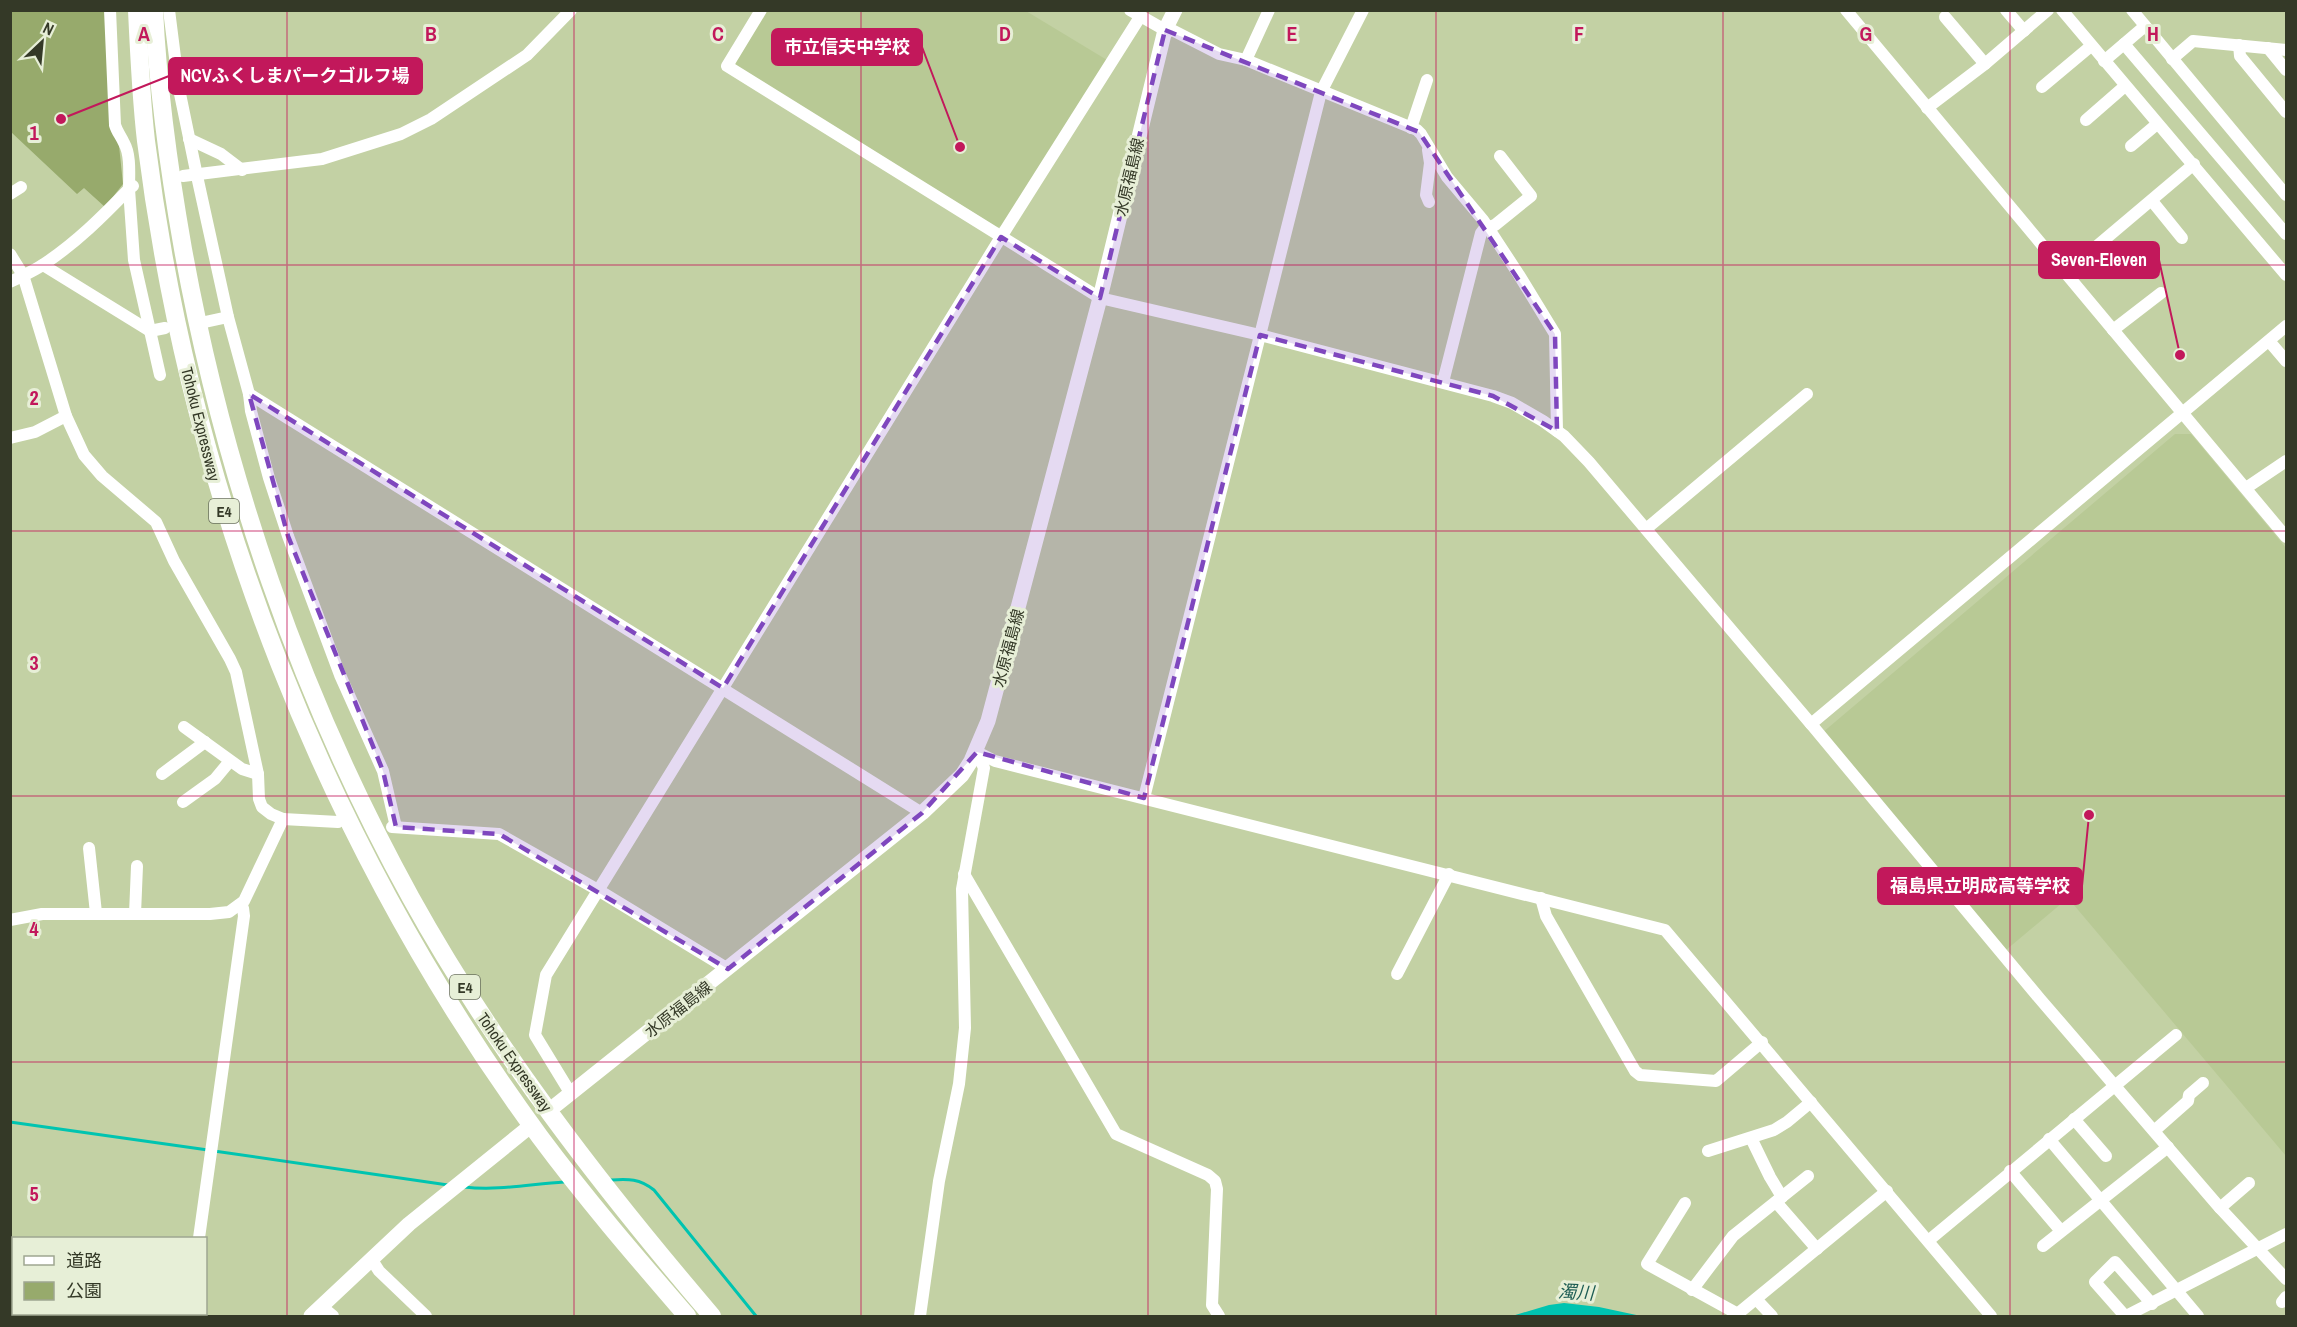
<svg xmlns="http://www.w3.org/2000/svg" width="2297" height="1327" font-family="'Archivo Narrow','Noto Sans JP',sans-serif">
  <rect width="100%" height="100%" fill="#c3d1a4"/>
  <g fill="#b8c995">
    <path d="M767 10 1026 11 1107 60 1004 226 997 227 738 69 735 62Z"/>
    <path d="M2175 434H2191L2286 548V1156L2068 898 2006 950 1822 733Z"/>
  </g>
  <path fill="#97aa6c" d="M10 11H105L123 184 105 207 84 188 77 194 11 132Z"/>
  <path fill="#00c4b0" d="M1564 1303 1599 1307 1641 1316H1512L1549 1305Z"/>
  <g fill="none" stroke-linecap="round" stroke-linejoin="round">
    <g stroke="#00c4b0" stroke-width="3">
      <path d="M2284 10 2286 11"/>
      <path d="M10 1122 208 1150"/>
      <path d="M214 1151 448 1185"/>
      <path d="M610 1180C628 1179 639 1178 654 1190L756 1316"/>
      <path d="M464 1187C498 1191 531 1184 564 1182"/>
    </g>
    <g stroke="#fff" stroke-width="12">
      <path d="M169 10 179 89 197 176 228 317 249 394 251 411 269 478 288 536 340 675 383 771 396 827"/>
      <path d="M761 10 727 66 1100 298 1260 335 1493 396 1512 403 1543 421 1564 436 1589 462 1811 724 2286 326"/>
      <path d="M1130 10 1165 30 1174 31 1219 54 1246 60 1417 130 1421 134 1447 177 1483 220 1519 275 1555 334 1557 431"/>
      <path d="M1846 10 2286 537"/>
      <path d="M2006 10 2024 31"/>
      <path d="M2062 10 2286 275"/>
      <path d="M2132 10 2286 195"/>
      <path d="M1945 17 1985 64"/>
      <path d="M2124 44 2286 234"/>
      <path d="M2239 45 2240 56 2286 112"/>
      <path d="M2268 48 2286 70"/>
      <path d="M2172 59 2193 41 2286 50"/>
      <path d="M1246 60 1269 10"/>
      <path d="M2104 61 2145 26"/>
      <path d="M2042 87 2091 46"/>
      <path d="M1927 108 1985 64 2048 10"/>
      <path d="M2086 120 2125 86"/>
      <path d="M1411 128 1427 80"/>
      <path d="M189 139 221 154 242 170"/>
      <path d="M2131 146 2157 124"/>
      <path d="M1428 150 1430 163 1426 195 1429 202"/>
      <path d="M183 176 322 159 401 134 431 119 527 55 571 10"/>
      <path d="M133 186 129 189 134 260 160 375"/>
      <path d="M10 194 21 187"/>
      <path d="M2152 201 2182 238"/>
      <path d="M10 254 23 275 66 416 84 455 102 476 156 522 174 561 230 659 236 672 258 774 259 799 262 807 271 814 283 819"/>
      <path d="M43 265 150 331 165 328"/>
      <path d="M2065 273 2194 164"/>
      <path d="M10 282C22 276 34 271 44 264 76 243 103 216 129 189 129 175 131 155 124 143 121 136 117 132 115 125L110 10"/>
      <path d="M205 322 228 317"/>
      <path d="M2113 330 2161 293"/>
      <path d="M2269 341 2286 361"/>
      <path d="M1443 382 1481 233 1484 229 1495 225 1531 196 1500 156"/>
      <path d="M249 394 922 813"/>
      <path d="M10 438 35 432 66 416"/>
      <path d="M2246 488 2286 461"/>
      <path d="M1646 529 1807 394"/>
      <path d="M1811 724 2040 999 2220 1208 2286 1279"/>
      <path d="M184 727 242 769 258 774"/>
      <path d="M977 752 995 761 1665 930 1991 1316"/>
      <path d="M162 774 205 742"/>
      <path d="M1144 798 1321 92 1363 10"/>
      <path d="M183 802 215 779 230 761"/>
      <path d="M392 827 499 834 598 890 728 969"/>
      <path d="M89 848 96 913"/>
      <path d="M964 874 1116 1134 1208 1175 1215 1181 1217 1189 1212 1305 1219 1316"/>
      <path d="M1541 898 1546 916 1635 1071 1640 1075 1716 1081 1762 1042"/>
      <path d="M135 914 137 866"/>
      <path d="M10 920 42 914H210L229 912 244 901 283 819 338 822"/>
      <path d="M1397 974 1449 874"/>
      <path d="M571 1094 535 1035 546 975 1001 237 1140 17"/>
      <path d="M2074 1119 2106 1156"/>
      <path d="M2154 1131 2188 1101 2189 1095 2203 1083"/>
      <path d="M1751 1138 1770 1177 1782 1197"/>
      <path d="M2049 1139 2198 1316"/>
      <path d="M1708 1151 1774 1130 1787 1122 1811 1102"/>
      <path d="M2010 1171 2061 1231"/>
      <path d="M1776 1202 1817 1249"/>
      <path d="M1685 1203 1647 1264 1738 1314"/>
      <path d="M2220 1208 2249 1183"/>
      <path d="M199 1238 244 916 243 908 239 906"/>
      <path d="M1928 1241 2176 1035"/>
      <path d="M2043 1246 2168 1147"/>
      <path d="M372 1260 379 1271 426 1316"/>
      <path d="M1692 1290 1733 1236 1808 1176"/>
      <path d="M1756 1299 1772 1316"/>
      <path d="M2282 1302 2286 1297"/>
      <path d="M322 1307 333 1316"/>
      <path d="M188 1316V1314"/>
      <path d="M920 1316 939 1181 959 1084 965 1028 962 889 984 768 977 752"/>
      <path d="M1735 1316 1887 1191"/>
      <path d="M2125 1316 2095 1282 2115 1262 2152 1304"/>
      <path d="M2126 1316 2286 1234"/>
    </g>
    <g stroke="#fff" stroke-width="15">
      <path d="M556 1105 922 813 962 775 971 761 988 721 1100 298 1165 30 1175 10"/>
      <path d="M311 1316 409 1224 528 1128"/>
    </g>
    <g stroke="#fff" stroke-width="18">
      <path d="M137 10C139 54 141 98 146 141 191 500 326 845 540 1137 586 1199 637 1258 687 1316"/>
      <path d="M154 10C158 90 169 170 183 249 224 475 300 697 411 898 494 1048 601 1186 712 1316"/>
    </g>
  </g>
  <path fill="#7f47be" fill-opacity="0.2" stroke="#7f47be" stroke-width="4.5" stroke-dasharray="12 8" stroke-linejoin="round" d="M1165 30 1419 132 1555 334 1557 431 1493 396 1260 335 1144 798 977 752 922 813 728 969 499 834 396 827 383 771 288 536 249 394 723 688 1001 237 1100 298Z"/>
  <path fill="none" stroke="#c2185b" stroke-width="1.5" stroke-opacity="0.55" d="M287 10V1316M574 10V1316M861 10V1316M1148 10V1316M1436 10V1316M1723 10V1316M2010 10V1316M10 265H2286M10 531H2286M10 796H2286M10 1062H2286"/>
  <g text-anchor="middle" dominant-baseline="central" stroke-width="6" stroke-linejoin="round" paint-order="stroke">
    <g fill="#e7efd7" stroke="#6a705c" stroke-width="1.5">
      <rect x="209" y="499" width="30" height="24" rx="4.5"/>
      <rect x="450" y="975" width="30" height="24" rx="4.5"/>
    </g>
    <g font-size="15" font-weight="bold" fill="#343927">
      <text x="224" y="511">E4</text>
      <text x="465" y="987">E4</text>
    </g>
    <g font-size="16" fill="#343927" stroke="#e7efd7">
      <text transform="translate(1129 177) rotate(-77)">水原福島線</text>
      <text transform="translate(201 424) rotate(76)">Tohoku Expressway</text>
      <text transform="translate(1008 648) rotate(-75)">水原福島線</text>
      <text transform="translate(678 1009) rotate(-38)">水原福島線</text>
      <text transform="translate(515 1062) rotate(55)">Tohoku Expressway</text>
    </g>
    <g font-size="18" font-style="italic" fill="#1e5d54" stroke="#e7efd7">
      <text transform="translate(1576 1292) rotate(3)">濁川</text>
    </g>
  </g>
  <g font-size="20" text-anchor="middle" font-weight="bold" fill="#c2185b" stroke="#e7efd7" stroke-width="6" stroke-linejoin="round" paint-order="stroke">
    <text x="144" y="41">A</text>
    <text x="431" y="41">B</text>
    <text x="718" y="41">C</text>
    <text x="1005" y="41">D</text>
    <text x="1292" y="41">E</text>
    <text x="1579" y="41">F</text>
    <text x="1866" y="41">G</text>
    <text x="2153" y="41">H</text>
    <text x="34" y="140">1</text>
    <text x="34" y="405">2</text>
    <text x="34" y="670">3</text>
    <text x="34" y="936">4</text>
    <text x="34" y="1201">5</text>
  </g>
  <path fill="none" stroke="#c2185b" stroke-width="2" d="M960 147L922 47M61 119L169 76M2180 355L2159 260M2089 815L2082 886"/>
  <g fill="#c2185b" stroke="#e7efd7" stroke-width="2">
    <circle cx="960" cy="147" r="6"/>
    <circle cx="61" cy="119" r="6"/>
    <circle cx="2180" cy="355" r="6"/>
    <circle cx="2089" cy="815" r="6"/>
  </g>
  <g fill="#c2185b" stroke="#c2185b" stroke-width="2">
    <rect x="772" y="29" width="150" height="36" rx="6"/>
    <rect x="169" y="58" width="253" height="36" rx="6"/>
    <rect x="2039" y="242" width="120" height="36" rx="6"/>
    <rect x="1878" y="868" width="204" height="36" rx="6"/>
  </g>
  <g font-size="18" text-anchor="middle" font-weight="bold" fill="#fff">
    <text x="847" y="53">市立信夫中学校</text>
    <text x="295" y="82">NCVふくしまパークゴルフ場</text>
    <text x="2099" y="266">Seven-Eleven</text>
    <text x="1980" y="892">福島県立明成高等学校</text>
  </g>
  <rect width="2297" height="1327" fill="none" stroke="#343927" stroke-width="24"/>
  <rect x="12" y="1237" width="195" height="78" fill="#e7efd7" stroke="#9fa691" stroke-width="1.5"/>
  <rect x="24" y="1256" width="30" height="9" fill="#ffffff" stroke="#9fa691" stroke-width="1.5"/>
  <text x="66" y="1267" font-size="18" fill="#343927">道路</text>
  <rect x="24" y="1282" width="30" height="18" fill="#97aa6c" stroke="#9fa691" stroke-width="1.5"/>
  <text x="66" y="1297" font-size="18" fill="#343927">公園</text>
  <g transform="translate(42 42) rotate(26)" stroke="#e7efd7" stroke-width="4.5" paint-order="stroke">
  <path d="M0-4.5L10 22L0 15L-10 22Z" fill="#343927"/>
  <text y="-9" font-size="16" font-weight="bold" text-anchor="middle" fill="#343927">N</text>
  </g>
</svg>
